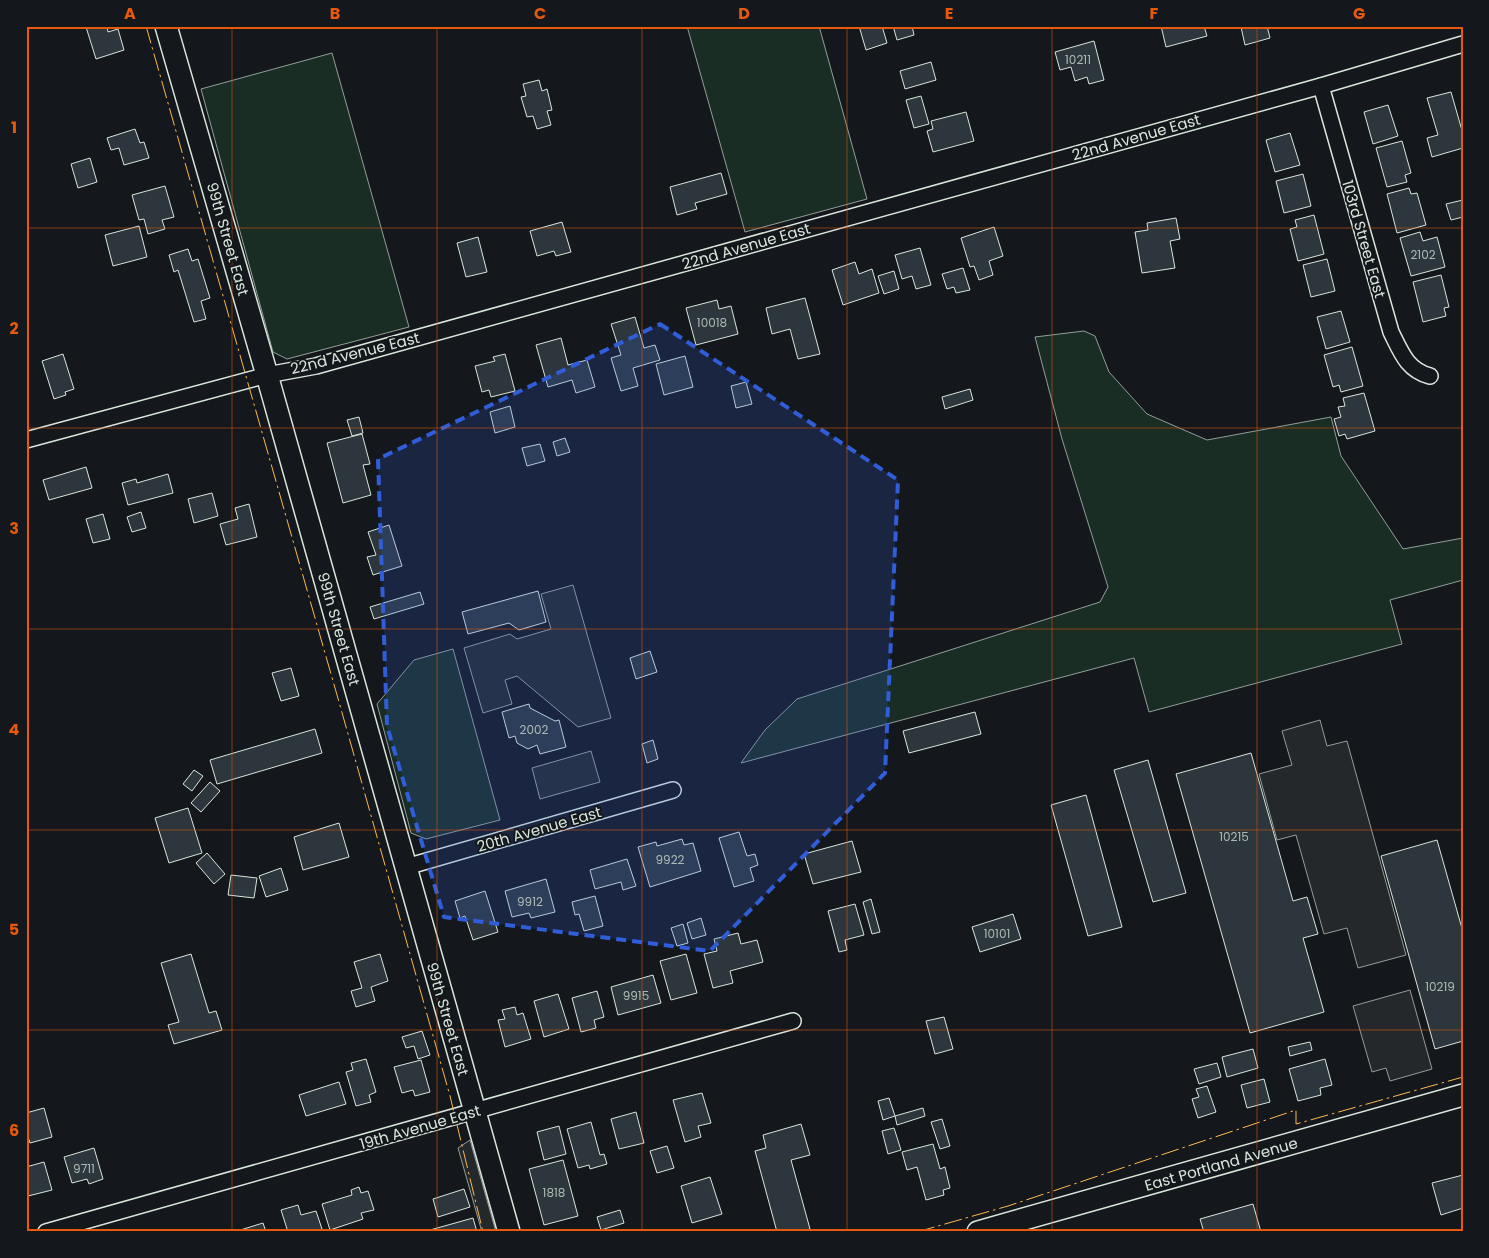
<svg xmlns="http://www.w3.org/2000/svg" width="1489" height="1258" font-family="Poppins,sans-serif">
  <rect width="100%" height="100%" fill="#14181c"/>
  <g fill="#1a2d24" stroke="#939e99">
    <path d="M687 26H819L867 199 745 232Z"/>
    <path d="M332 53 409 327 287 359 273 352 201 89Z"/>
    <path d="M1084 331 1095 336 1109 372 1147 414 1207 440 1331 417 1341 456 1403 549 1463 538V580L1390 600 1402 644 1149 712 1134 658 741 763 765 730 797 699 1100 602 1108 587 1062 439 1035 337Z"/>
    <path d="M453 649 500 820 426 839 411 833 377 704 414 660Z"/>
  </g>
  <g fill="#24282b" stroke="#939e99">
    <path d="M573 585 611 718 578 727 517 676 505 680 512 704 483 713 464 648 510 634 517 639 551 629 541 594Z"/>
    <path d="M1320 720 1327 746 1347 741 1406 955 1358 968 1347 928 1324 934 1296 835 1277 840 1259 774 1292 765 1282 731Z"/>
    <path d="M591 751 600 782 540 799 532 768Z"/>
    <path d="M1410 990 1432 1069 1390 1081 1386 1068 1372 1072 1353 1006Z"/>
    <path d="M470 1140 496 1232H482L458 1148Z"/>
  </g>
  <g fill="#2c363c" stroke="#d8e6dc">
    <path d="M107 26 108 32 118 29 124 50 96 59 86 27Z"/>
    <path d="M859 26H882L887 43 866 50Z"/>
    <path d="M893 26H912L914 35 897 40Z"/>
    <path d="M1161 26H1204L1207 36 1166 47Z"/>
    <path d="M1244 26H1267L1270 38 1245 45 1241 27Z"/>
    <path d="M1094 41 1104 80 1089 84 1087 77 1075 81 1071 67 1060 70 1055 52Z"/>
    <path d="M931 62 936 80 905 89 900 71Z"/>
    <path d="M539 80 542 91 547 89 552 110 547 111 551 125 537 129 533 116 527 117 521 97 526 96 523 84Z"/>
    <path d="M1451 92 1463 134V148L1432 157 1427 138 1438 135 1427 98Z"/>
    <path d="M921 96 929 124 914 128 906 100Z"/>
    <path d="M1388 105 1398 136 1373 144 1364 112Z"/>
    <path d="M966 112 974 141 933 152 927 131 933 129 931 121Z"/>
    <path d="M135 129 140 143 144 142 149 158 124 165 119 148 111 150 107 138Z"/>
    <path d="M1290 133 1300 165 1275 172 1266 140Z"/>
    <path d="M1402 141 1411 173 1405 175 1407 182 1387 187 1376 148Z"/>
    <path d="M90 158 97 182 78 188 71 164Z"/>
    <path d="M721 173 727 194 695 203 697 209 677 215 670 187Z"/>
    <path d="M1303 174 1311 206 1284 213 1276 181Z"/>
    <path d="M165 186 174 217 162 220 165 229 148 234 144 219 139 220 132 195Z"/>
    <path d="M1409 188 1411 194 1417 193 1426 225 1397 233 1387 194Z"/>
    <path d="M1463 200V217L1451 220 1446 204Z"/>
    <path d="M1314 215 1324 254 1298 261 1290 229 1297 227 1295 220Z"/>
    <path d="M1176 218 1180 239 1170 241 1175 268 1142 273 1135 232 1148 230 1147 223Z"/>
    <path d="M562 222 571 252 556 256 554 251 537 256 530 231Z"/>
    <path d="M139 226 147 257 113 266 105 235Z"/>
    <path d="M994 227 1003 256 989 261 993 275 979 280 974 266 970 267 961 238Z"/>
    <path d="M1420 232 1423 241 1437 237 1445 267 1411 276 1400 238Z"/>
    <path d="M478 237 487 272 466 277 457 243Z"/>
    <path d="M920 248 931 285 916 289 912 276 902 279 895 255Z"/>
    <path d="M188 249 192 261 198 259 210 298 201 301 206 319 194 322 178 270 174 272 169 255Z"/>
    <path d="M1327 259 1335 291 1311 297 1303 265Z"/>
    <path d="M855 262 859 274 872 269 879 293 843 305 832 270Z"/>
    <path d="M963 268 970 290 956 293 954 287 947 289 942 274Z"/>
    <path d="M894 271 899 289 884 294 878 276Z"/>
    <path d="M1441 275 1449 307 1444 308 1446 316 1423 322 1413 282Z"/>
    <path d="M805 298 820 354 798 359 790 329 772 334 766 308Z"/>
    <path d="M717 300 719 309 731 306 738 334 696 345 686 308Z"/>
    <path d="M1341 311 1350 342 1326 349 1317 317Z"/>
    <path d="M635 317 644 348 655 345 660 360 633 368 638 386 621 391 611 358 621 355 611 324Z"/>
    <path d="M561 338 568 365 587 360 595 387 576 393 572 380 548 387 536 345Z"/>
    <path d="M1352 347 1363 386 1341 392 1339 385 1333 387 1324 355Z"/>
    <path d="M63 354 74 389 65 392 66 395 54 399 42 361Z"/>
    <path d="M505 354 515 391 491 397 489 390 482 392 475 366 495 361 493 357Z"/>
    <path d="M685 356 693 387 664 395 656 364Z"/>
    <path d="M746 382 752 404 736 408 731 386Z"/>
    <path d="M970 389 973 400 945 409 942 397Z"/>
    <path d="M1364 393 1375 431 1347 439 1345 434 1339 436 1334 419 1341 417 1338 407 1345 406 1343 398Z"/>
    <path d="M510 406 515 427 495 433 490 412Z"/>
    <path d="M359 417 363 433 352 436 347 420Z"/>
    <path d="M362 434 370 464 363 465 371 495 343 503 327 443Z"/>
    <path d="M565 438 570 452 557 456 553 442Z"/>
    <path d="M540 444 545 461 527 466 522 448Z"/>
    <path d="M86 467 92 488 49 500 43 480Z"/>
    <path d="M168 474 173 493 128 505 122 483 136 479 137 483Z"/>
    <path d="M212 493 218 516 194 523 188 499Z"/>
    <path d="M249 504 257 537 226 545 220 524 238 519 235 508Z"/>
    <path d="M141 512 146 528 132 532 127 517Z"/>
    <path d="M103 514 110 539 93 543 86 519Z"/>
    <path d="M389 525 402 566 373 575 367 557 376 555 368 532Z"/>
    <path d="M538 591 546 622 519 630 509 623 468 634 462 612Z"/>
    <path d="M420 592 424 604 374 619 370 607Z"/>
    <path d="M650 651 657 672 636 679 630 658Z"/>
    <path d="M291 668 299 696 281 701 272 673Z"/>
    <path d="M529 704 530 708 555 721 559 720 566 747 540 754 537 745 528 749 517 743 515 736 509 738 502 712Z"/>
    <path d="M975 712 981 734 909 753 903 731Z"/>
    <path d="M315 729 322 753 217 784 210 760Z"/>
    <path d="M653 740 658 759 647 763 642 744Z"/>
    <path d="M1251 753 1293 901 1307 897 1318 934 1303 938 1324 1012 1250 1033 1176 774Z"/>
    <path d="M1148 760 1186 893 1153 902 1114 770Z"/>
    <path d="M194 770 203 776 192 791 183 784Z"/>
    <path d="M210 782 220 791 201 812 191 803Z"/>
    <path d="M1086 795 1122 927 1088 936 1051 805Z"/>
    <path d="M188 808 202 853 169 863 155 818Z"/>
    <path d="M339 823 349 857 303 870 294 837Z"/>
    <path d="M739 832 747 856 755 854 758 865 750 868 754 881 734 887 719 838Z"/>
    <path d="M682 839 684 845 693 843 701 871 650 887 638 847 656 842 657 846Z"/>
    <path d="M1437 840 1463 932V1041L1435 1049 1381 856Z"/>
    <path d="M852 841 861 872 813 884 804 854Z"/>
    <path d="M207 853 225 874 214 884 196 863Z"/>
    <path d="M627 859 636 886 623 890 621 882 595 889 590 870Z"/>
    <path d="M281 868 288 890 266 897 259 876Z"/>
    <path d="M231 875 257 878 254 898 228 895Z"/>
    <path d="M546 879 555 912 531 918 529 913 512 917 505 891Z"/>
    <path d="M485 891 498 932 473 940 465 916 460 918 455 901Z"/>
    <path d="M595 896 603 926 584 931 579 914 575 915 572 902Z"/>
    <path d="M871 899 880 932 872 934 863 902Z"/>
    <path d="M855 904 864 935 845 940 847 950 839 952 828 911Z"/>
    <path d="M1013 914 1021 939 980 952 972 927Z"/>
    <path d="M701 918 706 935 692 939 687 923Z"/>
    <path d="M683 924 688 943 677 946 671 928Z"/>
    <path d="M738 933 741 944 757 940 763 962 730 971 733 983 713 988 704 954 717 951 714 939Z"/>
    <path d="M191 954 209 1013 216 1011 222 1030 174 1044 168 1025 179 1022 161 963Z"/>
    <path d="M380 954 388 981 371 987 375 1001 356 1007 351 991 362 988 354 962Z"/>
    <path d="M686 954 697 993 671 1000 660 961Z"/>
    <path d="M653 975 661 1003 618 1015 611 987Z"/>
    <path d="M597 991 604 1017 594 1020 596 1028 581 1032 572 998Z"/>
    <path d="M558 994 569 1029 544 1037 534 1001Z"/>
    <path d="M515 1007 517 1015 523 1013 531 1039 505 1047 498 1020 505 1019 502 1010Z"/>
    <path d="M944 1017 953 1049 935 1054 926 1021Z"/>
    <path d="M422 1031 430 1055 418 1059 414 1046 406 1048 402 1037Z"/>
    <path d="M1310 1042 1312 1050 1290 1056 1288 1047Z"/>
    <path d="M1253 1049 1258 1068 1227 1077 1222 1057Z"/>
    <path d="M366 1059 376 1092 369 1095 371 1102 356 1106 346 1072 353 1070 351 1063Z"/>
    <path d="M1325 1059 1332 1085 1320 1088 1321 1095 1298 1101 1289 1069Z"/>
    <path d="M421 1060 430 1092 415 1096 413 1090 402 1093 394 1067Z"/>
    <path d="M1217 1063 1221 1077 1199 1084 1194 1069Z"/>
    <path d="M1264 1079 1270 1102 1247 1108 1241 1085Z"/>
    <path d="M339 1082 346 1104 306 1116 299 1095Z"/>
    <path d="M1207 1086 1216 1112 1198 1118 1192 1099 1199 1097 1196 1089Z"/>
    <path d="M702 1093 711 1123 698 1126 701 1137 685 1142 673 1100Z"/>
    <path d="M889 1098 895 1116 883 1120 878 1101Z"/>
    <path d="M44 1108 52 1137 30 1143 26 1131V1113Z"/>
    <path d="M923 1108 925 1116 897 1125 895 1116Z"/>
    <path d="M636 1112 644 1143 619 1149 611 1119Z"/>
    <path d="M942 1119 950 1146 940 1149 931 1122Z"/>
    <path d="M591 1122 600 1155 604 1154 607 1164 590 1169 589 1165 578 1168 567 1129Z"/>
    <path d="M801 1124 810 1155 791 1160 810 1229 800 1232H777L755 1151 766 1148 763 1135Z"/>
    <path d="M559 1126 566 1154 544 1160 537 1132Z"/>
    <path d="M894 1128 901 1150 888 1154 882 1131Z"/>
    <path d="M933 1144 940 1169 945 1167 950 1188 943 1190 944 1195 926 1200 917 1167 907 1170 902 1152Z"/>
    <path d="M667 1146 674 1168 657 1173 650 1151Z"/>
    <path d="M94 1148 103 1179 89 1184 87 1179 72 1183 64 1157Z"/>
    <path d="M563 1160 578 1216 544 1225 529 1169Z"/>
    <path d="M44 1162 52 1190 28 1196 26 1167Z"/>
    <path d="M1463 1175V1208L1441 1215 1432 1183Z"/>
    <path d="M710 1177 722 1214 692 1223 681 1186Z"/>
    <path d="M359 1187 361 1193 368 1191 374 1210 361 1213 363 1219 330 1230 322 1204 352 1195 351 1190Z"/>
    <path d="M464 1189 470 1207 438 1217 433 1199Z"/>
    <path d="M1253 1204 1261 1232H1204L1200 1219Z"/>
    <path d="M298 1205 301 1215 316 1211 322 1229 314 1232H288L281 1210Z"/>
    <path d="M620 1210 624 1223 601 1230 597 1217Z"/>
    <path d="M473 1218 477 1232H423Z"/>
    <path d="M263 1223 266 1232H234Z"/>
  </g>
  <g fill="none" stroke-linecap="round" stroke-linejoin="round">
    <g stroke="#d8e6dc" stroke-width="18">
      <g id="street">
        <path d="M1321 86 1391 332C1401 352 1407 370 1430 376"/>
        <path d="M26 440 267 375 316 366 1321 86 1463 44"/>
        <path d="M406 867 673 790"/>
        <path d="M46 1232 793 1021"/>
      </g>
    </g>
    <g stroke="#d8e6dc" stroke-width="24">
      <g id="secondary">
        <path d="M166 26 267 375 509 1232"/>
        <path d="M978 1232 1463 1095"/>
      </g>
    </g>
    <use href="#street" stroke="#14181c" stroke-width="15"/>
    <use href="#secondary" stroke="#14181c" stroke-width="21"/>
    <g stroke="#ffb74d" stroke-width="1" stroke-dasharray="18 4 2.5 4" stroke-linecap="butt">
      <path d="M146 26 341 709 450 1096 483 1232"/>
      <path d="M917 1232 1008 1206 1296 1110V1124L1463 1077"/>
    </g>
  </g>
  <path fill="#305dd8" fill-opacity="0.2" stroke="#305dd8" stroke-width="4" stroke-dasharray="10 6" stroke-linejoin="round" d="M660 324 898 480 885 773 710 951 444 917 387 726 378 459Z"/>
  <path fill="none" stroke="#e8590c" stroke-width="1" stroke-opacity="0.55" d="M232 26V1232M437 26V1232M642 26V1232M847 26V1232M1052 26V1232M1257 26V1232M26 228H1463M26 428H1463M26 629H1463M26 830H1463M26 1030H1463"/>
  <g text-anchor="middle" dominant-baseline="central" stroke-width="4" stroke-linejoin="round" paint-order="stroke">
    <g font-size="12" fill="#adbab4">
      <text x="1078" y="59">10211</text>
      <text x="1423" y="254">2102</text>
      <text x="712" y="322">10018</text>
      <text x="534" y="729">2002</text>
      <text x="1234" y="836">10215</text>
      <text x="670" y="859">9922</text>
      <text x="530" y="901">9912</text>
      <text x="997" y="933">10101</text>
      <text x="1440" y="986">10219</text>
      <text x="636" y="995">9915</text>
      <text x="84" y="1168">9711</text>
      <text x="554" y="1192">1818</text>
    </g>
    <g font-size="15" fill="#d8e6dc" stroke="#14181c">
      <text transform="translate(1136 137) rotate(-16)">22nd Avenue East</text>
      <text transform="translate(228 239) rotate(74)">99th Street East</text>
      <text transform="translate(1364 239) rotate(74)">103rd Street East</text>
      <text transform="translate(746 246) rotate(-16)">22nd Avenue East</text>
      <text transform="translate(355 353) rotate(-14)">22nd Avenue East</text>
      <text transform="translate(339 629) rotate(74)">99th Street East</text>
      <text transform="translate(539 829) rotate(-16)">20th Avenue East</text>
      <text transform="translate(448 1019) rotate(74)">99th Street East</text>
      <text transform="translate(420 1127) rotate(-16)">19th Avenue East</text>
      <text transform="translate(1221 1164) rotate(-16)">East Portland Avenue</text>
    </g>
  </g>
  <rect width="1489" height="1258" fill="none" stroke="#14181c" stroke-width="55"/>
  <rect x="28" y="28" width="1434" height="1202" fill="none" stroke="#e8590c" stroke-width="2"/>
  <g font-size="16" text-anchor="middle" font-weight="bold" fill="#e8590c">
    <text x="130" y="19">A</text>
    <text x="335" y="19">B</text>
    <text x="540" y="19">C</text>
    <text x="744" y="19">D</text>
    <text x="949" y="19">E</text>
    <text x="1154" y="19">F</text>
    <text x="1359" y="19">G</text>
    <text x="14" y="133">1</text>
    <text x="14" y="334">2</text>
    <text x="14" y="534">3</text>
    <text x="14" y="735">4</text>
    <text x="14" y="935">5</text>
    <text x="14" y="1136">6</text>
  </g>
</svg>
